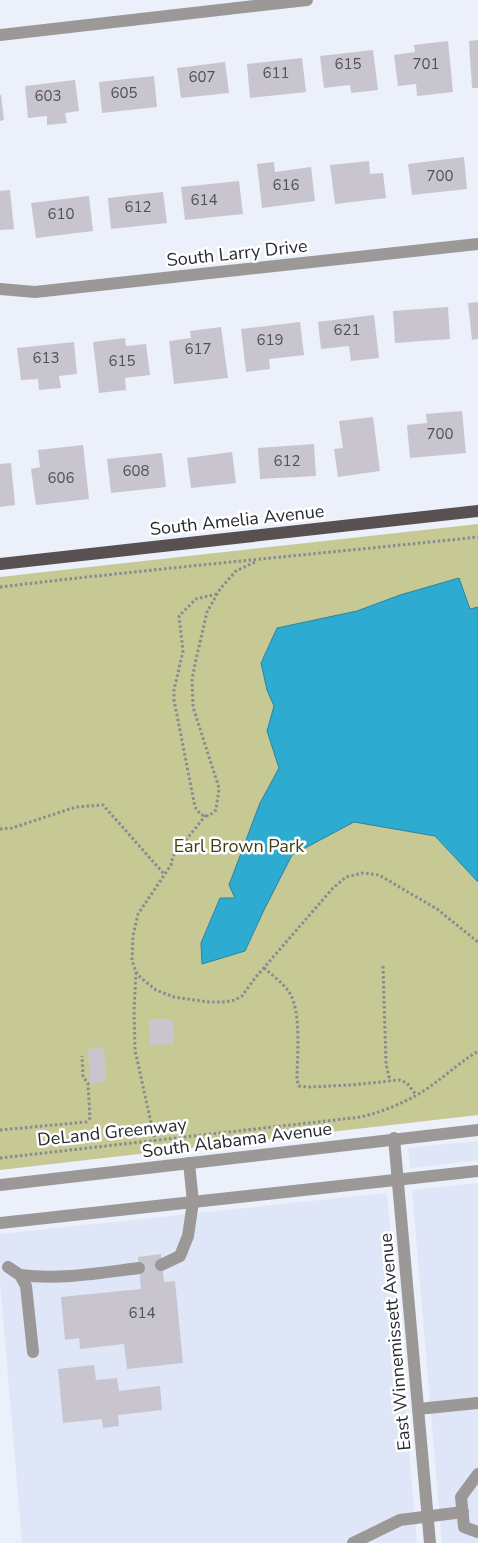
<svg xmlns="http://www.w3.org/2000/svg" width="478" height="1543" font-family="'Nunito Sans',sans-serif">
  <rect width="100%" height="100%" fill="#ebf0fa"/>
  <g fill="#dee6f7">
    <path d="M478 1141V1160L410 1168 408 1148Z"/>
    <path d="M478 1183V1543H442L412 1190Z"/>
    <path d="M387 1193 417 1543H22L0 1280V1234Z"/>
  </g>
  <path fill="#c7c994" d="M478 524V1115L0 1170V577Z"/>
  <path fill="#2dabd1" stroke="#2c84a0" d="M459 578 470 609 478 607V882L435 836 354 822 292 855 264 910 245 951 202 964 201 943 220 898H235L229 885 260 803 279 768 267 731 274 706 267 690 261 663 277 628 357 611 400 595Z"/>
  <g fill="#c9c5cf">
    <path d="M478 40V88H472L469 41Z"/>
    <path d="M448 41 453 92 417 96 416 84 398 86 394 55 415 52 414 45Z"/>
    <path d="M373 50 378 90 351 93 350 85 324 88 320 56Z"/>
    <path d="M302 58 306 92 250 98 247 64Z"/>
    <path d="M225 62 229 93 181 98 177 68Z"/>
    <path d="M154 76 157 107 102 113 99 82Z"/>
    <path d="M75 80 79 111 65 113 67 123 47 125V116L28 118 25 86Z"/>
    <path d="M0 95H1L4 120 0 121Z"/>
    <path d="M464 157 467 189 412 195 408 164Z"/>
    <path d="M369 161 370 174 383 173 386 198 335 204 330 165Z"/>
    <path d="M274 162 275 172 311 167 315 201 262 208 257 164Z"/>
    <path d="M239 181 243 214 185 220 181 187Z"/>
    <path d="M10 190 14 229 0 230V191Z"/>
    <path d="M163 192 167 223 111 229 108 198Z"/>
    <path d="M89 196 93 231 36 238 31 203Z"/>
    <path d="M478 302V339L472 340 468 303Z"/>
    <path d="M448 307 450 339 395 343 393 311Z"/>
    <path d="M374 315 379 358 351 361 349 346 321 349 318 322Z"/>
    <path d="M300 322 304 355 269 359 270 369 246 372 241 329Z"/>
    <path d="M221 327 228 378 174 384 169 341 191 338 190 331Z"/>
    <path d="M125 338 126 346 146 344 150 375 125 378 126 390 99 393 93 342Z"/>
    <path d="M74 342 77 374 59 376 61 388 39 390 38 379 21 380 17 348Z"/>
    <path d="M462 411 466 453 410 458 407 425 427 423 426 414Z"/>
    <path d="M373 417 380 471 338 477 334 449 343 448 339 421Z"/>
    <path d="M314 444 316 476 260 479 258 448Z"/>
    <path d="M83 445 89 499 36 505 31 469 40 467 38 450Z"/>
    <path d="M232 452 236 483 191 488 187 458Z"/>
    <path d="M162 453 166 487 111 493 107 459Z"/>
    <path d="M11 463 15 505 0 507V464Z"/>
    <path d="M149 1019H173L174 1044 150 1045Z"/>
    <path d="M104 1048 106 1082 90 1083 88 1049Z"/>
    <path d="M161 1254 164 1282 175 1281 183 1363 127 1369 124 1344 80 1349 79 1338 65 1340 61 1297 141 1289 138 1257Z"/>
    <path d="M94 1365 96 1380 117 1378 119 1391 160 1386 162 1410 118 1415 119 1426 103 1428 102 1419 63 1423 58 1369Z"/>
  </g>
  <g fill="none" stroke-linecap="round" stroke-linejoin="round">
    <path stroke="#c4c8d1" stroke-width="12" stroke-dasharray="12 6" stroke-linecap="butt" d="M139 1268 161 1265"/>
    <g stroke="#888b92" stroke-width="3" stroke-dasharray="2.5 2.5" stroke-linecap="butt">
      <path d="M0 587C159 568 319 554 478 537"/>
      <path d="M217 594 196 599 179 616 183 651 174 690V700L195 807 201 815 209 816 216 810 219 788 193 707 192 680 195 664 207 612 220 589 236 571 257 561"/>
      <path d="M206 815 173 856 171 865 138 914 133 936 132 960 136 972 141 978 156 990 174 997 187 999 209 1002H225L235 1000 242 996 255 978 333 888 346 877 363 873 379 875 437 909 478 942"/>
      <path d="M0 829 12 828 76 807 103 805 165 875"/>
      <path d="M383 966 386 1064 390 1081"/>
      <path d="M264 968C272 975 283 983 289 992 302 1011 297 1057 297 1080L299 1086 309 1087 351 1085 399 1080 407 1083 416 1095"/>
      <path d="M136 972 134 1011 135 1050 155 1141"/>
      <path d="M0 1130 86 1122 90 1118 88 1083 83 1077 82 1056"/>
      <path d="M0 1158 361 1117C384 1111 405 1103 425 1090 443 1078 459 1063 478 1051"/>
    </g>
    <g stroke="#9d9898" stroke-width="12">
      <path d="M0 35 307 0"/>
      <path d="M0 289 35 292 478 244"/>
      <path d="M394 1138 430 1543"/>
      <path d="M0 1185 478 1130"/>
      <path d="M0 1223 478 1171"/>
      <path d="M161 1265 180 1256 188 1236 193 1202 189 1163"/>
      <path d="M8 1267 20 1275 26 1286 33 1352"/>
      <path d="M20 1275C60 1280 99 1273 139 1268"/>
      <path d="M418 1409 478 1403"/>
      <path d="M478 1474 461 1497 464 1527 478 1532"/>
      <path d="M353 1543 400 1520 463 1512"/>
    </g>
    <path stroke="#595051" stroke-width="12" d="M0 564 478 511"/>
  </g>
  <g text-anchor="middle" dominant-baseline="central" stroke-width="5" stroke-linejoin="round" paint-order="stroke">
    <g font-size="15" fill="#505156">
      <text x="348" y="64">615</text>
      <text x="426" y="64">701</text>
      <text x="276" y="73">611</text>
      <text x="202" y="77">607</text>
      <text x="124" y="93">605</text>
      <text x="48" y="96">603</text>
      <text x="440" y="176">700</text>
      <text x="286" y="185">616</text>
      <text x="204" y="200">614</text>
      <text x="138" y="207">612</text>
      <text x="61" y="214">610</text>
      <text x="347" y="330">621</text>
      <text x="270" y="340">619</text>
      <text x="198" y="349">617</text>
      <text x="46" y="358">613</text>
      <text x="122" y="361">615</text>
      <text x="440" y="434">700</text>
      <text x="287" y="461">612</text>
      <text x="136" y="471">608</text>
      <text x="61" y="478">606</text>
      <text x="142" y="1313">614</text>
    </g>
    <g font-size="18" fill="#282a2e" stroke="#fff">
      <text transform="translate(237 253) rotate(-6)">South Larry Drive</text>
      <text transform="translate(237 520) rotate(-6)">South Amelia Avenue</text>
      <text transform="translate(112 1132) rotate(-6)">DeLand Greenway</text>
      <text transform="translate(237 1140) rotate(-7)">South Alabama Avenue</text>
      <text transform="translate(395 1342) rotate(-95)">East Winnemissett Avenue</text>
    </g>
    <g font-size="18" fill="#3e3f17" stroke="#fff">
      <text x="239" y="846">Earl Brown Park</text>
    </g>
  </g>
</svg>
